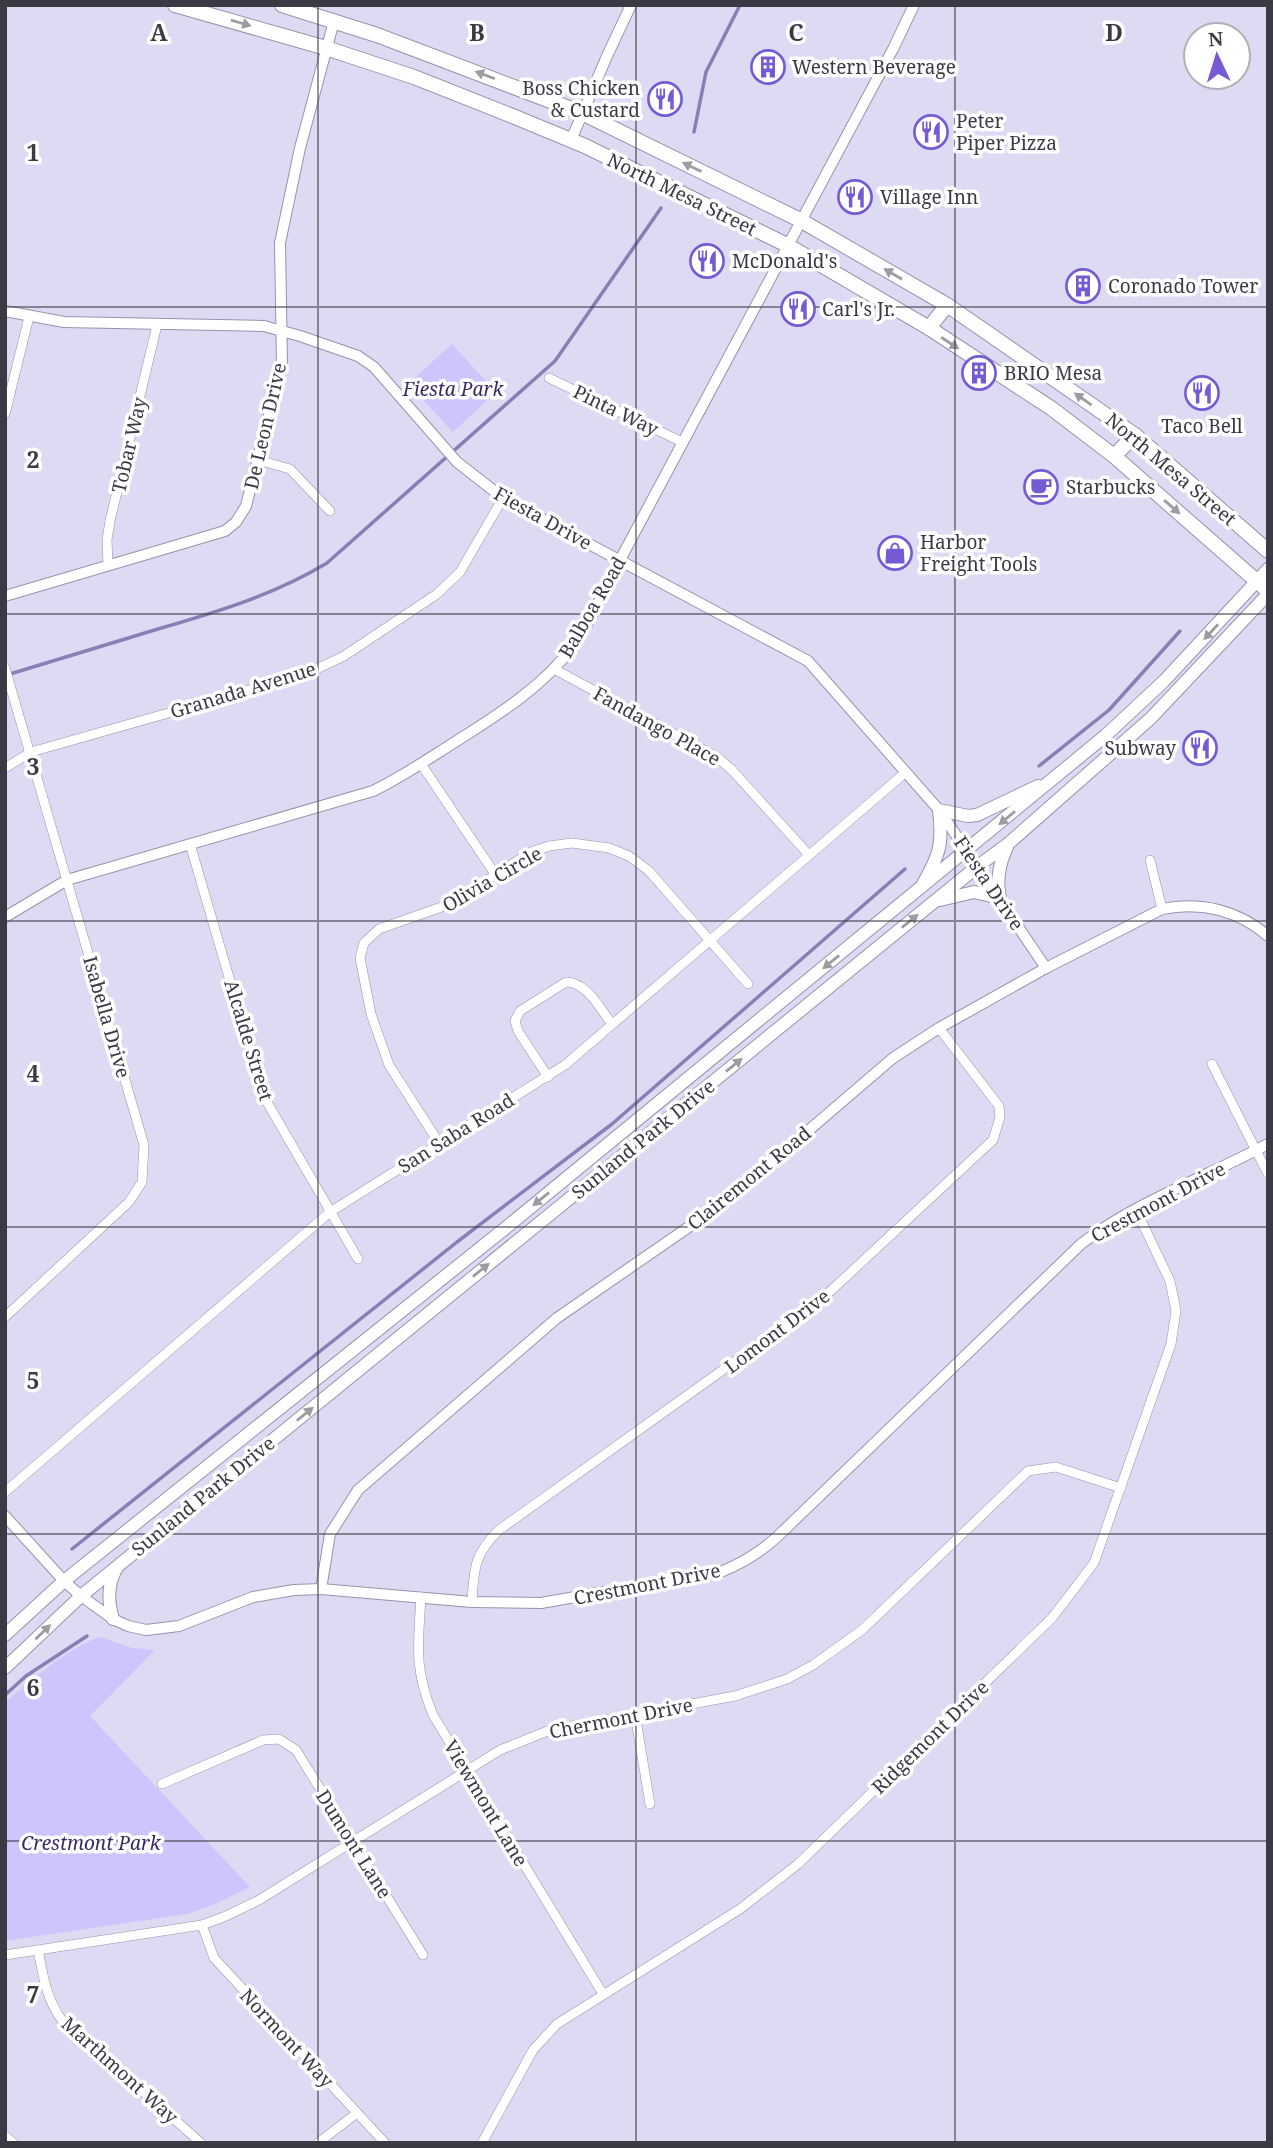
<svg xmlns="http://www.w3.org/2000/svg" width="1273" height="2148" font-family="'Noto Serif',serif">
  <rect width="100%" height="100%" fill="#dddbf4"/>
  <g fill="#cdc6fd">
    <path d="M452 344 496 392 453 432 408 384Z"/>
    <path d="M101 1637 132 1648 155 1650 90 1716 250 1887 213 1905 187 1914 5 1941V1703C25 1684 74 1643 101 1637Z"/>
  </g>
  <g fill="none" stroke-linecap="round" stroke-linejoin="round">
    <g stroke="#8780b4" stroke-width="3.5">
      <path d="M694 132 706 72 740 5"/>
      <path d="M10 674C59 659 109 644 158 629 217 612 274 595 327 563L555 361 661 208"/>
      <path d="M1039 766 1109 710 1180 631"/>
      <path d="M72 1549 457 1242 612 1124 905 869"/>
      <path d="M5 1695 26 1676 87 1636"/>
    </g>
    <g stroke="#9694ac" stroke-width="10">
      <g id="minor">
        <path d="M549 378 682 442"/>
        <path d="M5 414 29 317"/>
        <path d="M258 460 290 469 330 511"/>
        <path d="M108 565 107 540 110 521 157 325"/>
        <path d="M5 668 144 1145 142 1182 129 1202 5 1317"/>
        <path d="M554 669 717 757 732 770 809 855"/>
        <path d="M421 764 495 874"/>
        <path d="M5 768 31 752 306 674 344 656 437 594 460 572 503 498"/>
        <path d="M190 844 264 1097 358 1259"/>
        <path d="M1150 860 1162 909"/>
        <path d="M1212 1064 1268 1174"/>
        <path d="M548 1077 518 1031 515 1021 520 1011 566 982C587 982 600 1009 612 1024"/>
        <path d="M439 1143 389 1065 371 1014 360 958 364 943 379 929 450 904 531 852 549 846 572 843 609 848 629 856 649 871 748 984"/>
        <path d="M5 1492 330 1212 565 1065 906 772"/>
        <path d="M421 1597C418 1646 414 1669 433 1715L603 1994"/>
        <path d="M472 1602C474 1569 474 1554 499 1530L822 1299 993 1140 1000 1117 999 1106 939 1028"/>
        <path d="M635 1714 650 1804"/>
        <path d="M162 1784 263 1740 279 1739 296 1750 423 1955"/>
        <path d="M202 1925 214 1958 385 2143"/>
        <path d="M38 1950C43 1975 46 1998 61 2019L201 2143"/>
        <path d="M5 1955 202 1925 226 1916 259 1900 500 1750 550 1730 735 1696 787 1679 813 1665 862 1630 1028 1471 1056 1467 1121 1488"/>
        <path d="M5 2136 13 2143"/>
        <path d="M318 2143 357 2113"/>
        <path d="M482 2143 533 2050 557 2024 740 1909 798 1864 1052 1618 1094 1563 1171 1344 1176 1311 1170 1281 1136 1210"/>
      </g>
    </g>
    <g stroke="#9694ac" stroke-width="12">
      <g id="tertiary">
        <path d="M571 140 607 56 631 5"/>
        <path d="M5 311 64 322 264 326 300 336 358 356 374 367 457 462 503 498 808 661 939 810 1046 968"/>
        <path d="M5 596 225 531 236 522 246 506 282 364 280 243 300 148 334 21"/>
        <path d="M5 917 67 880 373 791C402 777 428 759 455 742 499 714 543 687 574 645 592 619 605 588 620 560L893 49 914 5"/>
        <path d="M5 1516 64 1581 81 1596 113 1619 128 1626 146 1630 179 1626 253 1597 294 1590 321 1589 472 1602 541 1603 723 1571C744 1562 761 1552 778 1536L1081 1244C1134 1203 1208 1176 1268 1144"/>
        <path d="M321 1589 330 1534 358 1490 557 1318 725 1202 893 1058 939 1028 1046 968 1162 909C1200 901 1238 910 1268 936"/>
      </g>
    </g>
    <g stroke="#9694ac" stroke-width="14">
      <g id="secondary">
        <path d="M923 884C940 854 943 844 939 810L968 816 977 815 1038 786"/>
        <path d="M940 900 974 892 1000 898C996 880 999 864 1007 847"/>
        <path d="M113 1619C108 1602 107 1586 116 1569"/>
        <path d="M5 1635 64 1581 503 1230 1105 736 1164 681 1268 569"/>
        <path d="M5 1668 81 1596 978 866 1009 843 1151 718 1268 594"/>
      </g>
    </g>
    <g stroke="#9694ac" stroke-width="16">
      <g id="primary">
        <path d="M175 5 326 48 414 77 515 117 585 146 787 245 929 328 1051 408 1114 456 1268 591"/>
        <path d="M282 5 377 35 582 113 800 220 947 305 1135 435 1268 551"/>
        <path d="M929 328 947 305"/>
        <path d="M1114 456 1135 435"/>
      </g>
    </g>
    <use href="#minor" stroke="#fff" stroke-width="9"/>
    <use href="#tertiary" stroke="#fff" stroke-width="10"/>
    <use href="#secondary" stroke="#fff" stroke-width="12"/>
    <use href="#primary" stroke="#fff" stroke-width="14"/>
  </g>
  <defs><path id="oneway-solid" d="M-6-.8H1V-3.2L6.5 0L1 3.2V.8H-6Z" transform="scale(1.75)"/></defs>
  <g fill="#9d9ca2">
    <use href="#oneway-solid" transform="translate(241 23) rotate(16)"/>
    <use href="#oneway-solid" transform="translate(485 75) rotate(-159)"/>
    <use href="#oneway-solid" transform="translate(692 167) rotate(-154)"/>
    <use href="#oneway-solid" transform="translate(893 274) rotate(-150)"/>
    <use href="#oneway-solid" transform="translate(950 343) rotate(33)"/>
    <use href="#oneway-solid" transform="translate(1083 399) rotate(-145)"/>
    <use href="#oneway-solid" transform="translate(1172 507) rotate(41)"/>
    <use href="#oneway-solid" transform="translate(1211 632) rotate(133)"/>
    <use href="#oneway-solid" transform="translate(1007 818) rotate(140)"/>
    <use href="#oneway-solid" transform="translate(910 921) rotate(-39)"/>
    <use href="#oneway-solid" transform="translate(831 962) rotate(141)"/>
    <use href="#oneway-solid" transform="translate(734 1065) rotate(-39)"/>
    <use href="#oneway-solid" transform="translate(541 1199) rotate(141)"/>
    <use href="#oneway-solid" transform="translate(481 1270) rotate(-39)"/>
    <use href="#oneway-solid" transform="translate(305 1414) rotate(-39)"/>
    <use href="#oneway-solid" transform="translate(43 1632) rotate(-44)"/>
  </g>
  <path fill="none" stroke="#3b3a44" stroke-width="2" stroke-opacity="0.55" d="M318 5V2143M636 5V2143M955 5V2143M5 307H1268M5 614H1268M5 921H1268M5 1227H1268M5 1534H1268M5 1841H1268"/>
  <defs>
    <g id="building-ring" transform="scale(1.75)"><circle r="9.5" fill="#fff" stroke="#765ad4" stroke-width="1.5"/><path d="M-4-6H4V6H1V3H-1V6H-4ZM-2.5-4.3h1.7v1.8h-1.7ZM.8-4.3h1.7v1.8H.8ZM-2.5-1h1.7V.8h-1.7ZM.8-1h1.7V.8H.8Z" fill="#765ad4"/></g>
    <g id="restaurant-ring" transform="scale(1.75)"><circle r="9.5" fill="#fff" stroke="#765ad4" stroke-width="1.5"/><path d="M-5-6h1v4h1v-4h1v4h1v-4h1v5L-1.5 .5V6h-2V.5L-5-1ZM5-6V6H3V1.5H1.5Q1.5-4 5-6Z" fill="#765ad4"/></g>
    <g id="cafe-ring" transform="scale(1.75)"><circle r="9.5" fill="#fff" stroke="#765ad4" stroke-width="1.5"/><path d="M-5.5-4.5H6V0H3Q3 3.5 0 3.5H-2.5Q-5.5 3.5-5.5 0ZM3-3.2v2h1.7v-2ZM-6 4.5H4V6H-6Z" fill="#765ad4"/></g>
    <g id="shop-ring" transform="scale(1.75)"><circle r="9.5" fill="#fff" stroke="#765ad4" stroke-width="1.5"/><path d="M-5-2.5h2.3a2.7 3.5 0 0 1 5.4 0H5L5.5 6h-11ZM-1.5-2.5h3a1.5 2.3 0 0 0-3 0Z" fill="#765ad4"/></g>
  </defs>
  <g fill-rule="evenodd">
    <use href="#building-ring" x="768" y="67"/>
    <use href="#restaurant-ring" x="665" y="99"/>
    <use href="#restaurant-ring" x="931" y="132"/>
    <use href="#restaurant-ring" x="855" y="197"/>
    <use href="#restaurant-ring" x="707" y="261"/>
    <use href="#building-ring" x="1083" y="286"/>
    <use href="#restaurant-ring" x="798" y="309"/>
    <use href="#building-ring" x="979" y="373"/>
    <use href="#restaurant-ring" x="1202" y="393"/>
    <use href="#cafe-ring" x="1041" y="487"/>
    <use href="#shop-ring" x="895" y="553"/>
    <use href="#restaurant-ring" x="1200" y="748"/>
  </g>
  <g text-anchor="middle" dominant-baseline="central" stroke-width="7" stroke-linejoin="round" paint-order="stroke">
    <g font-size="19" fill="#3b3a44" stroke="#fff" text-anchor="start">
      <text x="792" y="67">Western Beverage</text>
      <text x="640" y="88" text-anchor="end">Boss Chicken<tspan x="640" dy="22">&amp; Custard</tspan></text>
      <text x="956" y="121">Peter<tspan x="956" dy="22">Piper Pizza</tspan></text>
      <text x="880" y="197">Village Inn</text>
      <text x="732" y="261">McDonald's</text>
      <text x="1108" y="286">Coronado Tower</text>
      <text x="822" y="309">Carl's Jr.</text>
      <text x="1004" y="373">BRIO Mesa</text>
      <text x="1202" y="426" text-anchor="middle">Taco Bell</text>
      <text x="1066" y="487">Starbucks</text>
      <text x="920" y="542">Harbor<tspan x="920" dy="22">Freight Tools</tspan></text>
      <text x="1176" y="748" text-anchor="end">Subway</text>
    </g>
    <g font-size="19" fill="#3b3a44" stroke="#fff">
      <text transform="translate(682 194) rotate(26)">North Mesa Street</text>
      <text transform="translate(616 410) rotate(26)">Pinta Way</text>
      <text transform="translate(265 426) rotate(-77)">De Leon Drive</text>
      <text transform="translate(129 445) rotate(-77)">Tobar Way</text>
      <text transform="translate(1171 469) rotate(40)">North Mesa Street</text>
      <text transform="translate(543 518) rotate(29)">Fiesta Drive</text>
      <text transform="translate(592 607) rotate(-60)">Balboa Road</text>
      <text transform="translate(243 690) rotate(-17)">Granada Avenue</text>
      <text transform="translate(657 726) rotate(29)">Fandango Place</text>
      <text transform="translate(492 879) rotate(-30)">Olivia Circle</text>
      <text transform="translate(989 883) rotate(56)">Fiesta Drive</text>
      <text transform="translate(107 1017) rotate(74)">Isabella Drive</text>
      <text transform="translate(249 1040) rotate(73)">Alcalde Street</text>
      <text transform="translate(456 1133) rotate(-32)">San Saba Road</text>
      <text transform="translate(643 1139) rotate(-39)">Sunland Park Drive</text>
      <text transform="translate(749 1178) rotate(-39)">Clairemont Road</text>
      <text transform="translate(1158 1202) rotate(-28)">Crestmont Drive</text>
      <text transform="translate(777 1331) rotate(-37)">Lomont Drive</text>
      <text transform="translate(203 1496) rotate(-39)">Sunland Park Drive</text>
      <text transform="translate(647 1584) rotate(-11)">Crestmont Drive</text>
      <text transform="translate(621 1718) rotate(-11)">Chermont Drive</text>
      <text transform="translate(930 1737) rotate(-44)">Ridgemont Drive</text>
      <text transform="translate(486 1803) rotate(59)">Viewmont Lane</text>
      <text transform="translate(354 1844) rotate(58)">Dumont Lane</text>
      <text transform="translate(287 2038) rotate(47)">Normont Way</text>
      <text transform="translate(120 2070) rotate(42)">Marthmont Way</text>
    </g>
    <g font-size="19" font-style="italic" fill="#362867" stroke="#fff">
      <text x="453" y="389">Fiesta Park</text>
      <text x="91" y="1843">Crestmont Park</text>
    </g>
  </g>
  <g font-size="23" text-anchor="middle" font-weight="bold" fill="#3b3a44" stroke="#fff" stroke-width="7" stroke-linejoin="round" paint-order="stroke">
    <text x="159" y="41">A</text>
    <text x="477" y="41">B</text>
    <text x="796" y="41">C</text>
    <text x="1114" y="41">D</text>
    <text x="33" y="161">1</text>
    <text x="33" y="468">2</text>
    <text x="33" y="775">3</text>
    <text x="33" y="1082">4</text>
    <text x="33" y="1389">5</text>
    <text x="33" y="1696">6</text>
    <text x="33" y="2003">7</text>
  </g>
  <rect width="1273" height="2148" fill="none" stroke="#3b3a44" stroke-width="14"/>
  <g transform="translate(1217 56) rotate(356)"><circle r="33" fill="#ffffff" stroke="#b1b0b4" stroke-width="2"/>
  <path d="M0-5L12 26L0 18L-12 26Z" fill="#765ad4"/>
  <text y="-10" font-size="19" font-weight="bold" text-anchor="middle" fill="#3b3a44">N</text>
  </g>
</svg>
